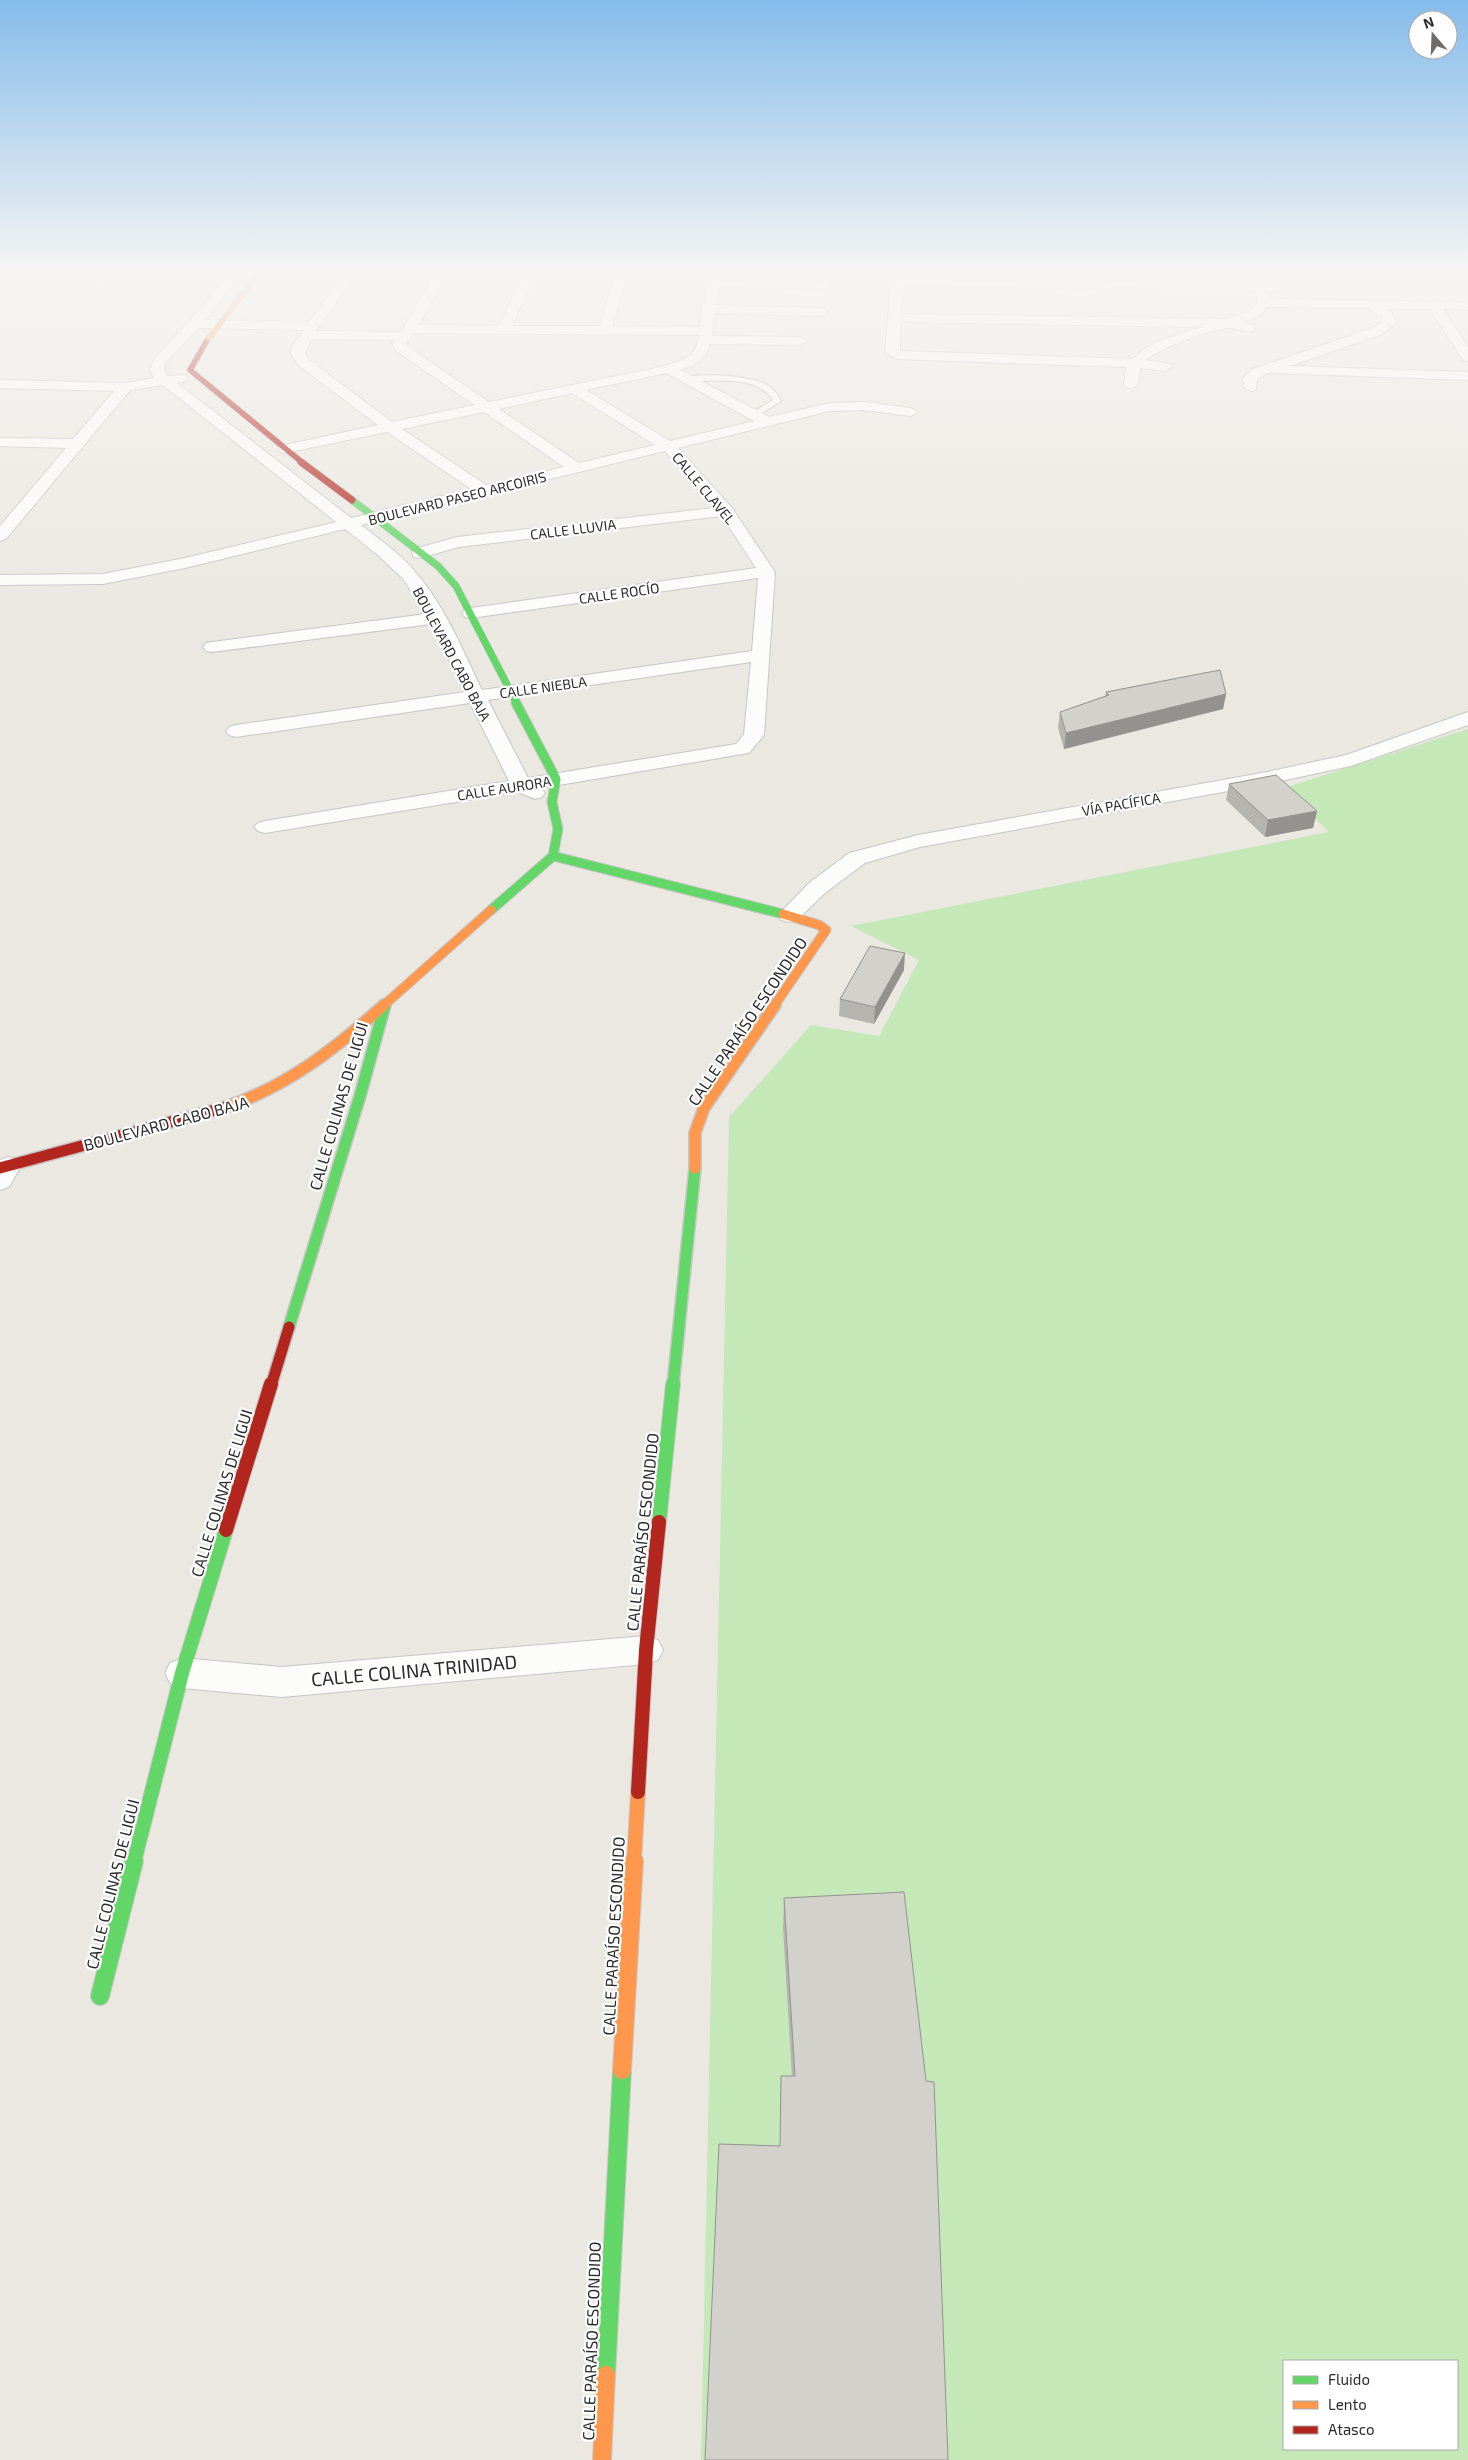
<svg xmlns="http://www.w3.org/2000/svg" width="1468" height="2460" font-family="'Exo 2',sans-serif">
  <rect width="100%" height="100%" fill="#eae8e1"/>
  <path fill="#c4e8b8" fill-rule="evenodd" d="M1468 729V2460H701L729 1117 811 1025 879 1036 919 960 851 926 1329 832 1284 788ZM1284 2361H1457V2449H1284Z"/>
  <g fill="none" stroke-linecap="round" stroke-linejoin="round">
    <g stroke="#c7c6c6" stroke-width="3">
      <path id="lane" d="M684 377C705 374 746 375 765 384 773 388 777 394 781 401L755 417 751 415 752 413 773 400C757 374 713 381 687 381H684Z"/>
    </g>
    <g stroke="#c7c6c6" stroke-width="2">
      <g id="street">
        <path d="M0 271H12L0 279Z"/>
        <path d="M104 271H117L103 284H95L93 281Z"/>
        <path d="M232 271H244L205 320 310 322 346 271H358L316 331 401 332 436 271H448L419 325 499 326 525 271H537L512 326H599L616 271H628L612 326 700 327 702 309 711 271H723L721 279 828 281 830 284 828 287 824 288 719 287 715 305 822 308 828 312 822 316 714 313 712 336 800 337 807 341 800 345 710 344C704 361 697 364 680 370L769 417 830 403 864 402 911 408 918 412 911 416 864 410 830 411 678 448 732 508 775 572 764 735 749 753 541 788 545 793 542 797 535 799 518 792 265 833 258 831 254 827 258 823 265 821 509 781 470 703 236 737 229 735 226 731 229 727 236 725 465 692 431 624 212 652 206 651 203 647 206 643 212 642 426 614 403 579 379 556 345 529 185 568 103 584 0 585V575L103 574 185 558 336 522 163 385 130 390 6 539 0 541V526L66 448 0 446V438L73 439 114 391 0 388V380L125 383 154 378 150 369 155 358 190 321ZM198 328 304 330 293 345 291 354 298 365 378 425 280 446 278 449 280 452 285 453 387 432 471 489 351 518 177 383 185 381 187 378 185 375 168 376C163 371 164 368 166 362ZM414 333 699 335C697 357 684 360 665 366L489 402 407 346 406 343ZM311 339 395 340 392 343 396 351 475 405 392 422 308 359 305 354ZM666 373 754 421 670 441 586 390ZM572 393 655 445 579 463 499 409ZM484 412 564 467 486 485 402 429ZM665 451 714 508 457 537 414 549 412 553 414 557 420 558 459 547 722 516 756 568 471 608 465 609 462 613 465 617 471 618 758 578 752 651 482 690C463 651 445 606 416 573 401 554 380 540 361 525ZM751 662 744 734 736 744 528 778 488 700Z"/>
        <path d="M892 271H904V278L1251 283 1244 272 1255 271 1264 283H1279L1285 287 1279 291H1267L1269 299 1468 302V310L1443 309 1468 347V361L1463 360 1430 309H1386L1391 311 1396 323 1382 334 1290 366 1468 372V380L1268 373 1257 379 1256 390 1251 391 1244 387 1243 378 1253 369 1372 328 1383 322 1381 316 1367 308 1267 307 1259 316 1243 323 1253 325 1254 328 1253 331C1244 333 1238 328 1230 328 1215 327 1156 350 1146 360L1170 364 1172 367 1165 371 1140 368 1138 385 1131 389 1124 385 1126 367 897 359 885 352ZM903 286 1255 290 1258 302 1250 310 1228 319 901 314ZM901 322 1204 327C1180 334 1151 340 1133 359L900 351Z"/>
        <path d="M1468 712V725L1351 766 1267 784 920 847 865 863 825 893 797 920 789 922 781 920 778 915 809 883 849 853 918 835 1267 772 1346 755Z"/>
        <path d="M8 1157 17 1160 21 1166 9 1187 0 1190V1160Z"/>
        <path d="M646 1636 658 1640 663 1650 658 1660 646 1664 282 1697 182 1688 170 1683 165 1673 170 1663 182 1658 282 1667Z"/>
      </g>
    </g>
    <g stroke="#c7c6c6" stroke-width="8">
      <path id="fast-far4" d="M352 500 438 566 456 586 517 704"/>
    </g>
    <g stroke="#c7c6c6" stroke-width="11">
      <g id="fast-far3">
        <path d="M553 856 783 914"/>
        <path d="M491 910 553 856 558 829 552 802 556 779 516 703"/>
        <path d="M384 1006 385 1004"/>
      </g>
    </g>
    <g stroke="#c7c6c6" stroke-width="14">
      <g id="fast-far2">
        <path d="M289 1327 360 1096 385 1005"/>
        <path d="M673 1386 695 1168"/>
      </g>
    </g>
    <g stroke="#c7c6c6" stroke-width="16">
      <g id="fast-far1">
        <path d="M659 1522 673 1384"/>
        <path d="M134 1862 182 1673 226 1530"/>
      </g>
    </g>
    <g stroke="#c7c6c6" stroke-width="20">
      <g id="fast">
        <path d="M100 1996 134 1861"/>
        <path d="M606 2375 622 2070"/>
      </g>
    </g>
    <g stroke="#c7c6c6" stroke-width="7">
      <path id="slow-far4" d="M206 342 260 271"/>
    </g>
    <g stroke="#c7c6c6" stroke-width="11">
      <g id="slow-far3">
        <path d="M383 1006 491 910"/>
        <path d="M774 1006 826 930 819 925 783 914"/>
      </g>
    </g>
    <g stroke="#c7c6c6" stroke-width="14">
      <g id="slow-far2">
        <path d="M226 1107C288 1086 336 1048 384 1005"/>
        <path d="M695 1168V1133L704 1108 775 1005"/>
      </g>
    </g>
    <g stroke="#c7c6c6" stroke-width="16">
      <path id="slow-far1" d="M634 1862 638 1792"/>
    </g>
    <g stroke="#c7c6c6" stroke-width="20">
      <g id="slow">
        <path d="M622 2070 634 1861"/>
        <path d="M602 2460 606 2375"/>
      </g>
    </g>
    <g stroke="#c7c6c6" stroke-width="7">
      <path id="jam-far3" d="M206 342 190 370 303 463"/>
    </g>
    <g stroke="#c7c6c6" stroke-width="8">
      <path id="jam-far2" d="M301 462 352 500"/>
    </g>
    <g stroke="#c7c6c6" stroke-width="14">
      <g id="jam-far1">
        <path d="M0 1168 226 1107"/>
        <path d="M271 1386 289 1327"/>
      </g>
    </g>
    <g stroke="#c7c6c6" stroke-width="16">
      <g id="jam">
        <path d="M226 1530 271 1384"/>
        <path d="M638 1792 646 1650 659 1522"/>
      </g>
    </g>
    <use href="#lane" fill="#fcfcfa" fill-rule="evenodd"/>
    <use href="#street" fill="#fcfcfa" fill-rule="evenodd"/>
    <use href="#fast-far4" stroke="#63d668" stroke-width="7"/>
    <use href="#fast-far3" stroke="#63d668" stroke-width="9"/>
    <use href="#fast-far2" stroke="#63d668" stroke-width="11"/>
    <use href="#fast-far1" stroke="#63d668" stroke-width="14"/>
    <use href="#fast" stroke="#63d668" stroke-width="18"/>
    <use href="#slow-far4" stroke="#ff974d" stroke-width="5.5"/>
    <use href="#slow-far3" stroke="#ff974d" stroke-width="9"/>
    <use href="#slow-far2" stroke="#ff974d" stroke-width="11"/>
    <use href="#slow-far1" stroke="#ff974d" stroke-width="14"/>
    <use href="#slow" stroke="#ff974d" stroke-width="18"/>
    <use href="#jam-far3" stroke="#b3261e" stroke-width="5.5"/>
    <use href="#jam-far2" stroke="#b3261e" stroke-width="7"/>
    <use href="#jam-far1" stroke="#b3261e" stroke-width="11"/>
    <use href="#jam" stroke="#b3261e" stroke-width="14"/>
  </g>
  <g fill="#b5b4af">
    <path d="M1106 692 1226 694 1223 709 1064 749 1058 728 1060 712 1105 696Z"/>
    <path d="M1229 784 1317 811 1313 828 1265 837 1226 800Z"/>
    <path d="M904 970 874 1024 839 1016 840 999Z"/>
    <path d="M784 1898 926 2081 780 2146 781 2076H792L783 1929Z"/>
  </g>
  <g fill="#94928f">
    <path d="M1226 694 1223 709 1064 749 1066 733Z"/>
    <path d="M1317 811 1313 828 1265 837 1268 820Z"/>
    <path d="M905 953 904 970 874 1024 875 1007Z"/>
  </g>
  <g fill="#d3d1cc" stroke="#94928f">
    <path d="M1220 670 1226 694 1066 733 1060 712 1109 695 1106 692Z"/>
    <path d="M1276 775 1317 811 1268 820 1229 784Z"/>
    <path d="M870 946 905 953 875 1007 840 999Z"/>
    <path d="M904 1892 926 2081 934 2082 948 2460H705L719 2144 780 2146 781 2076H795L784 1898Z"/>
  </g>
  <linearGradient id="sky" x2="0" y2="1"><stop stop-color="#85bceb"/><stop offset="0.44" stop-color="#f6f5f2"/><stop offset="1" stop-color="#f6f5f2" stop-opacity="0"/></linearGradient>
  <rect width="1468" height="615" fill="url(#sky)"/>
  <g text-anchor="middle" dominant-baseline="central" stroke-width="4.5" stroke-linejoin="round" paint-order="stroke">
    <g font-size="14" fill="#2b2b2b" stroke="#fff">
      <text transform="translate(704 488) rotate(50)">CALLE CLAVEL</text>
      <text transform="translate(457 498) rotate(-14)">BOULEVARD PASEO ARCOIRIS</text>
      <text transform="translate(573 529) rotate(-7)">CALLE LLUVIA</text>
      <text transform="translate(619 593) rotate(-8)">CALLE ROCÍO</text>
      <text transform="translate(452 654) rotate(62)">BOULEVARD CABO BAJA</text>
      <text transform="translate(543 687) rotate(-8)">CALLE NIEBLA</text>
      <text transform="translate(504 788) rotate(-9)">CALLE AURORA</text>
      <text transform="translate(1121 804) rotate(-10)">VÍA PACÍFICA</text>
    </g>
    <g font-size="16" fill="#2b2b2b" stroke="#fff">
      <text transform="translate(747 1021) rotate(-56)">CALLE PARAÍSO ESCONDIDO</text>
      <text transform="translate(338 1106) rotate(-74)">CALLE COLINAS DE LIGUI</text>
      <text transform="translate(166 1123) rotate(-15)">BOULEVARD CABO BAJA</text>
      <text transform="translate(221 1493) rotate(-73)">CALLE COLINAS DE LIGUI</text>
      <text transform="translate(642 1532) rotate(-84)">CALLE PARAÍSO ESCONDIDO</text>
      <text transform="translate(112 1884) rotate(-76)">CALLE COLINAS DE LIGUI</text>
      <text transform="translate(613 1936) rotate(-87)">CALLE PARAÍSO ESCONDIDO</text>
      <text transform="translate(591 2341) rotate(-88)">CALLE PARAÍSO ESCONDIDO</text>
    </g>
    <g font-size="19" fill="#2b2b2b" stroke="#fff">
      <text transform="translate(414 1670) rotate(-5)">CALLE COLINA TRINIDAD</text>
    </g>
  </g>
  <rect x="1283" y="2360" width="175" height="90" fill="#ffffff" stroke="#aaaaaa"/>
  <rect x="1293" y="2376" width="25" height="8" fill="#63d668" stroke="#aaaaaa"/>
  <text x="1328" y="2385" font-size="15" fill="#2b2b2b">Fluido</text>
  <rect x="1293" y="2401" width="25" height="8" fill="#ff974d" stroke="#aaaaaa"/>
  <text x="1328" y="2410" font-size="15" fill="#2b2b2b">Lento</text>
  <rect x="1293" y="2426" width="25" height="8" fill="#b3261e" stroke="#aaaaaa"/>
  <text x="1328" y="2435" font-size="15" fill="#2b2b2b">Atasco</text>
  <g transform="translate(1433 35) rotate(341)"><circle r="24" fill="#ffffff" stroke="#aaaaaa"/>
  <path d="M0-4L9 19L0 12L-9 19Z" fill="#6e6d6b"/>
  <text y="-8" font-size="14" font-weight="bold" text-anchor="middle" fill="#2b2b2b">N</text>
  </g>
</svg>
